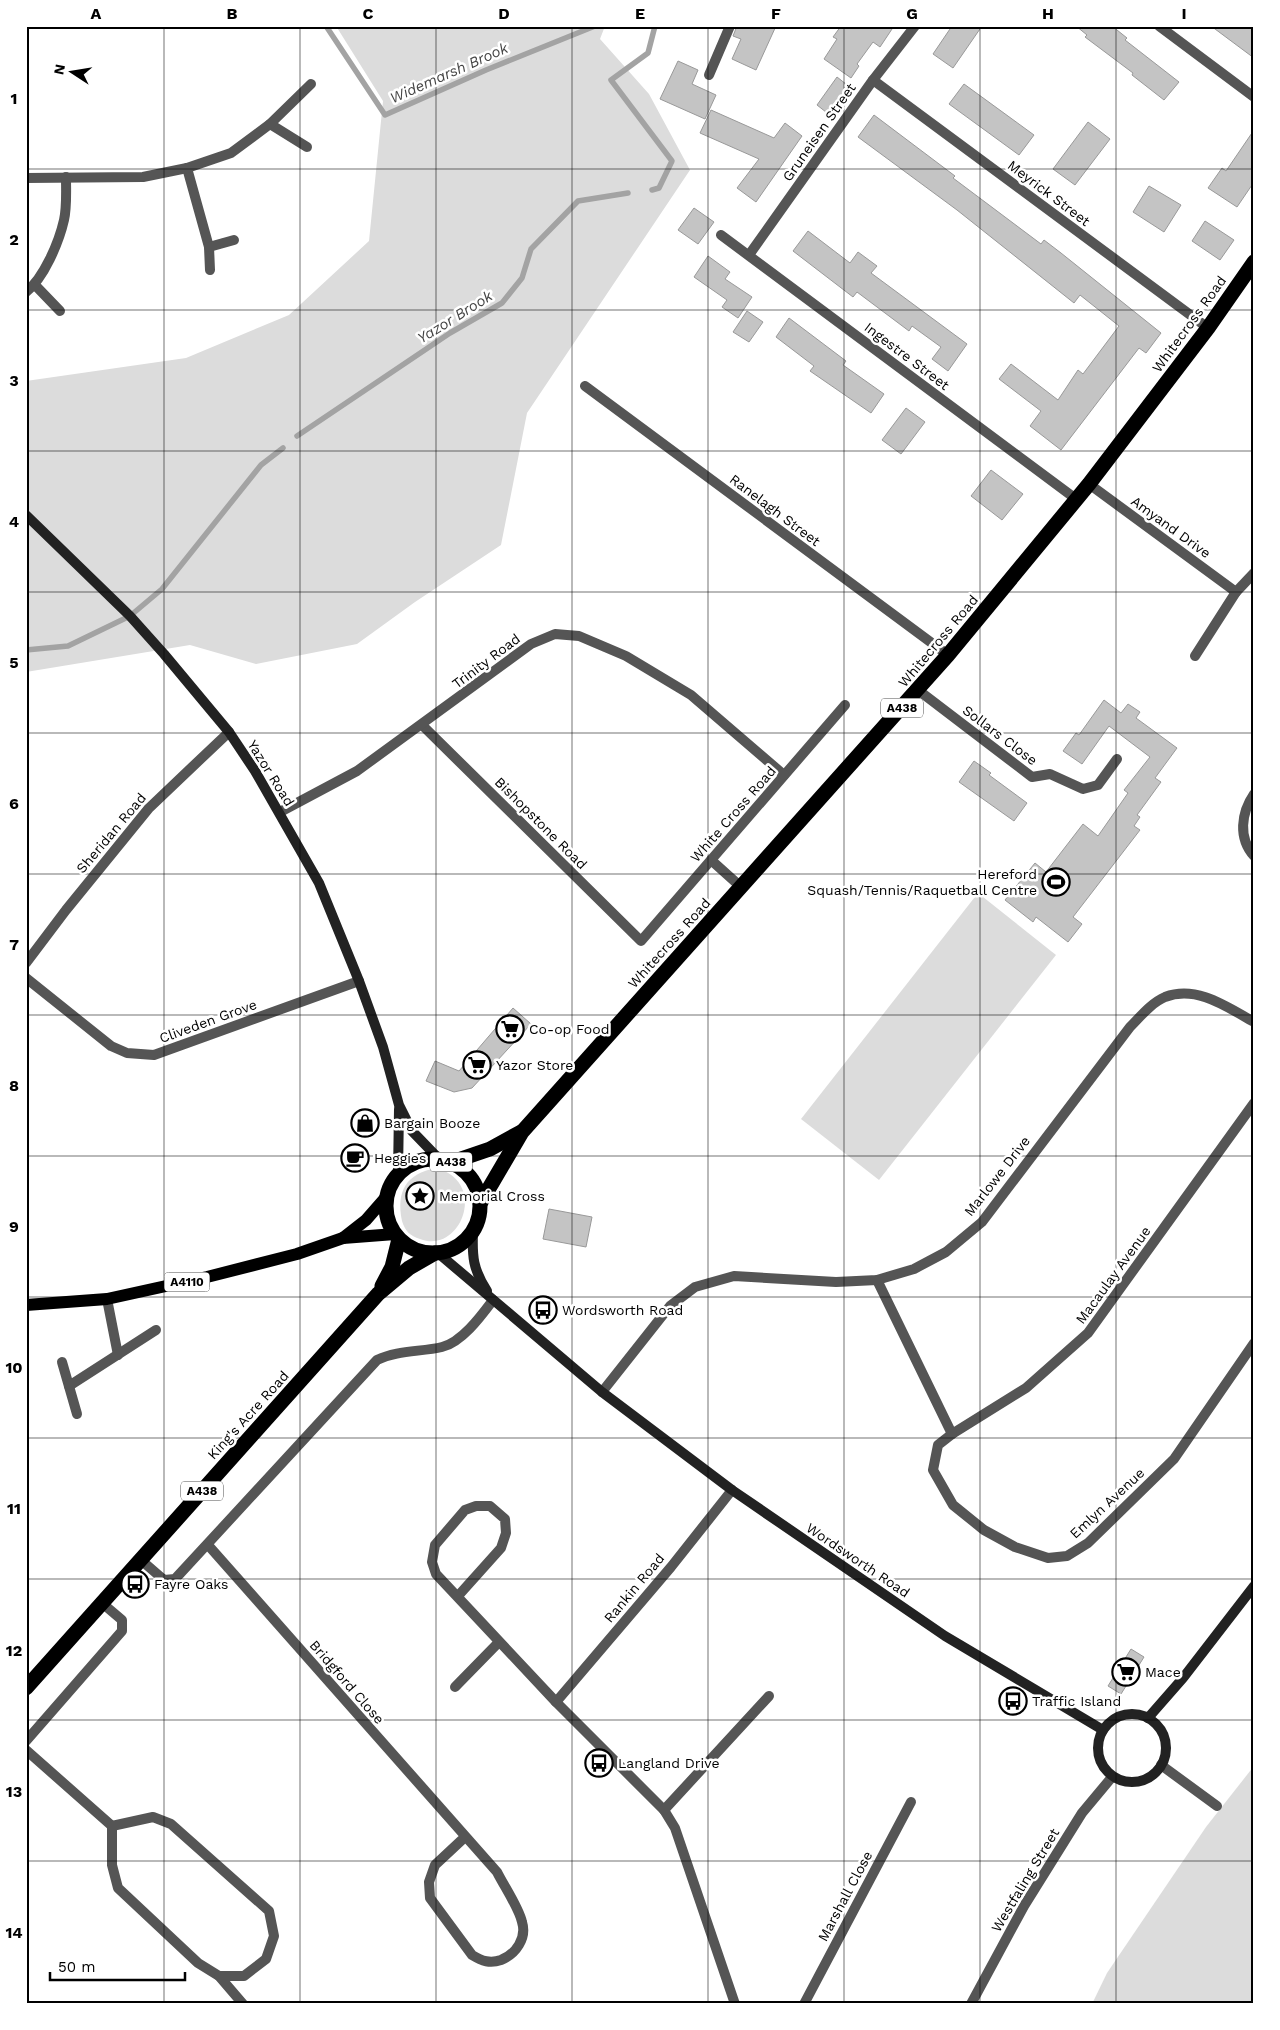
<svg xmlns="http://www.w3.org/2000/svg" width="1280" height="2030" font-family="'Work Sans',sans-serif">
  <rect width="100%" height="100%" fill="#fff"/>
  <g fill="#dcdcdc">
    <path d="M336 26H605L600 39 649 94 690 170 527 413 501 545 415 602 357 644 256 664 190 645 26 672V381L186 358 289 315 369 241 383 101Z"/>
    <path d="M978 893 1056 955 879 1180 801 1119Z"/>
    <path d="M436 1168C489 1182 461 1255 420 1239 410 1236 405 1231 402 1221 396 1191 406 1174 436 1168Z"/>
    <path d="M1254 1766V2004H1092L1107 1973 1206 1827Z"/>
  </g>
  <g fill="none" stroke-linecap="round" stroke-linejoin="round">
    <g stroke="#a3a3a3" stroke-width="5.5">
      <path d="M326 26 385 115 486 70 595 26"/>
      <path d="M652 190 659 188 672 161 611 80 648 53 655 26"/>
      <path d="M297 436 450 333 502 303 522 278 531 249 578 201 628 193"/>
      <path d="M26 650 68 646 130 616 162 589 261 465 283 448"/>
    </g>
  </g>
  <g fill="#c4c4c4" stroke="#999">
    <path d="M737 26H776L756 70 732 59 741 39 733 36Z"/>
    <path d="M841 26H894L880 47 873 42 857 64 859 66 851 78 824 59 837 39 833 37Z"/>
    <path d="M952 26H982L953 68 933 54Z"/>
    <path d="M1076 26H1112L1127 38 1125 40 1179 82 1164 100 1132 75 1133 73 1085 37 1087 35Z"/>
    <path d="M1211 26H1254V58Z"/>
    <path d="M678 61 698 70 692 84 716 95 705 119 660 99Z"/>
    <path d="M837 77 851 88 831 116 817 105Z"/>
    <path d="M964 84 1034 135 1019 155 949 104Z"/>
    <path d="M711 110 774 138 785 123 802 136 756 202 737 188 759 159 700 133Z"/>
    <path d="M874 115 955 176 953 178 1041 244 1044 240 1061 253 1161 333 1146 353 1139 348 1061 450 1030 426 1041 411 999 379 1011 364 1058 400 1078 370 1083 374 1119 326 1080 295 1074 303 957 210 858 137Z"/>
    <path d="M1088 122 1110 139 1075 185 1053 169Z"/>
    <path d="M1254 130V182L1237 207 1208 188 1222 168 1226 171Z"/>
    <path d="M1149 186 1181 205 1164 232 1133 212Z"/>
    <path d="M694 208 714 222 698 244 678 230Z"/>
    <path d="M1205 221 1234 240 1220 260 1192 241Z"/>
    <path d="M808 231 850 263 858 252 877 266 871 273 967 344 948 371 932 359 941 347 912 326 909 331 857 292 853 297 793 251Z"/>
    <path d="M708 256 730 272 725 279 752 297 738 318 722 307 727 300 694 277Z"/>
    <path d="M747 311 763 322 749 342 733 332Z"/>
    <path d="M789 318 846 361 843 365 884 394 871 413 810 371 814 366 776 337Z"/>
    <path d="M906 408 925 422 901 454 882 440Z"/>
    <path d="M991 470 1023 494 1002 520 971 496Z"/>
    <path d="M1104 700 1121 713 1128 704 1140 712 1136 718 1177 748 1155 778 1161 782 1137 815 1140 817 1134 826 1140 830 1073 917 1082 924 1068 942 1036 917 1033 922 1005 900 1035 863 1046 872 1083 824 1098 836 1128 793 1124 790 1150 757 1109 726 1082 764 1063 751 1076 733 1079 735Z"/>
    <path d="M974 761 991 773 989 775 1027 803 1014 821 959 782Z"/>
    <path d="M513 1008 531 1024 472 1088 454 1092 426 1081 435 1061 459 1071Z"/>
    <path d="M549 1209 592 1217 586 1247 543 1239Z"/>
    <path d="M1131 1649 1144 1657 1121 1694 1108 1686Z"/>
  </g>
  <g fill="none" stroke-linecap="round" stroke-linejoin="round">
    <g stroke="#555" stroke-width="10">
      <path d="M1159 26 1254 97"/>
      <path d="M709 75 730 26"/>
      <path d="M873 80 1208 328"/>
      <path d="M270 124 307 147"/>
      <path d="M187 168 209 247 210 270"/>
      <path d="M26 178 143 177 187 168 231 153 270 124 311 84"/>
      <path d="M721 235 1076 499"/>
      <path d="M209 247 234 240"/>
      <path d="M749 255 873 80 915 26"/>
      <path d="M35 285 60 311"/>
      <path d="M26 292C44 278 59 242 64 220 67 207 66 191 66 177"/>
      <path d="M585 386 948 655"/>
      <path d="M1089 484 1236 592 1195 656"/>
      <path d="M1236 592 1254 573"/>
      <path d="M918 690 1032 777 1050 774 1083 789 1098 785 1117 759"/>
      <path d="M422 725 641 941 845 705"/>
      <path d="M1254 794C1241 813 1238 838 1254 856"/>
      <path d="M280 812 357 771 531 644 555 634 579 636 626 656 691 695 784 775"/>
      <path d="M711 860 741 887"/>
      <path d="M26 963 66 910 149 808 229 732"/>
      <path d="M26 978 111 1046 127 1053 154 1055 359 981"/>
      <path d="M877 1280 952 1434 1026 1388 1088 1333 1254 1103"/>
      <path d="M107 1299 118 1355"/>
      <path d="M62 1362 77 1414"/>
      <path d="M69 1386 156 1330"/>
      <path d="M602 1392 670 1306 695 1287 734 1276 836 1282 877 1280 914 1269 946 1252 982 1222 1130 1027C1140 1017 1151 1003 1165 997 1197 985 1227 1007 1254 1022"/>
      <path d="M952 1434 938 1445 933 1470 953 1505 984 1530 1015 1547 1048 1558 1067 1556 1088 1543 1174 1459 1254 1343"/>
      <path d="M208 1545 497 1872C504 1886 519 1908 522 1922 527 1938 516 1954 501 1960 490 1964 482 1961 472 1955L430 1898 429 1882 435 1865 465 1837"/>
      <path d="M141 1560 164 1580 175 1579 377 1360C397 1350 421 1352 442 1347 462 1342 481 1316 493 1300"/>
      <path d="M458 1596 501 1548 506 1533 505 1519 490 1506H476L465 1510 435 1545 432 1562 436 1574 556 1702 664 1810 675 1828 735 2004"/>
      <path d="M455 1687 499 1642"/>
      <path d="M556 1702 671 1567 732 1490"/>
      <path d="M26 1741 122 1631V1620L102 1603"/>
      <path d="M26 1750 112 1826V1865L118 1888 198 1963 219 1976 243 2004"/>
      <path d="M1161 1765 1217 1806"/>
      <path d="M664 1810 769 1696"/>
      <path d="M112 1826 153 1817 171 1824 269 1911 274 1936 266 1959 244 1976H219"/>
      <path d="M804 2004 911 1802"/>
      <path d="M971 2004 1024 1906 1082 1813 1112 1777"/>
    </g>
    <g stroke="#222" stroke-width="10">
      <path d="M26 515 130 616 164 654 229 732 255 771 319 883 359 981 383 1047 399 1105 412 1131 439 1159"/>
      <path d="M398 1174 399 1109"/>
      <path d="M473 1232C472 1257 473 1269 487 1291"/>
      <path d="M438 1253 602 1392 732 1490 945 1636 1103 1730"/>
      <circle cx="1132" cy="1748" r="34"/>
      <path d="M1148 1718 1183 1678 1254 1586"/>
    </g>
    <g stroke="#000" stroke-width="12">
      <path d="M343 1238 366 1220 387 1196"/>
      <path d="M26 1305 107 1299 207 1277 297 1254 343 1238 395 1234"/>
    </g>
    <g stroke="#000" stroke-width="15">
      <circle cx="433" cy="1206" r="47"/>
      <path d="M452 1162 490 1149 521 1132"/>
      <path d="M481 1202 522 1132 948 655 1089 484 1208 328 1254 262"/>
      <path d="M382 1286 392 1267 399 1239"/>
      <path d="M26 1688 378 1294 409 1268 435 1253"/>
    </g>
  </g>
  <path fill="none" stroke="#000" stroke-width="1" stroke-opacity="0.55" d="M164 26V2004M300 26V2004M436 26V2004M572 26V2004M708 26V2004M844 26V2004M980 26V2004M1116 26V2004M26 169H1254M26 310H1254M26 451H1254M26 592H1254M26 733H1254M26 874H1254M26 1015H1254M26 1156H1254M26 1297H1254M26 1438H1254M26 1579H1254M26 1720H1254M26 1861H1254"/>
  <defs>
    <g id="stadium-ring" transform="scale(1.4375)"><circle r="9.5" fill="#fff" stroke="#000" stroke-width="1.5"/><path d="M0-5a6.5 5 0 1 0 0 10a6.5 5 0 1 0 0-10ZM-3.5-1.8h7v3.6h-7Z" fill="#000"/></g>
    <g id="supermarket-ring" transform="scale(1.4375)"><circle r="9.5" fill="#fff" stroke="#000" stroke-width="1.5"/><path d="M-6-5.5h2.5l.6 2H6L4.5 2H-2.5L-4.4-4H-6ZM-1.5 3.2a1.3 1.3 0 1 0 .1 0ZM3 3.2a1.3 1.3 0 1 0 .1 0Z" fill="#000"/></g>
    <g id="shop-ring" transform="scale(1.4375)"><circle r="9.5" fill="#fff" stroke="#000" stroke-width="1.5"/><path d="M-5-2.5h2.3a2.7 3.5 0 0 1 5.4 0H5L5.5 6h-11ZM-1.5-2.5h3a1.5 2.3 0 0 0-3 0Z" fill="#000"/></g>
    <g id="cafe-ring" transform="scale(1.4375)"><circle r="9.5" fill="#fff" stroke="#000" stroke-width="1.5"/><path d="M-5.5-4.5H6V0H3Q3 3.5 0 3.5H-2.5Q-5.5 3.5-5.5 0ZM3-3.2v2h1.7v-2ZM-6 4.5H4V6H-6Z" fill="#000"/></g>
    <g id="sight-ring" transform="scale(1.4375)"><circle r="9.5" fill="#fff" stroke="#000" stroke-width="1.5"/><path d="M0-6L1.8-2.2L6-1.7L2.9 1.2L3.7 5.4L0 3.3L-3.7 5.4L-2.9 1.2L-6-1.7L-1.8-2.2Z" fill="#000"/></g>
    <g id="bus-ring" transform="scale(1.4375)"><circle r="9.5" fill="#fff" stroke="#000" stroke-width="1.5"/><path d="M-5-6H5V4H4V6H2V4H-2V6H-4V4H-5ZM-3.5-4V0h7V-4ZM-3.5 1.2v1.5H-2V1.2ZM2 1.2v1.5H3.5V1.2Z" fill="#000"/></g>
  </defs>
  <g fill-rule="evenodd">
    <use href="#stadium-ring" x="1056" y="882"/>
    <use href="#supermarket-ring" x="510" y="1029"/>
    <use href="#supermarket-ring" x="477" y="1065"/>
    <use href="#shop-ring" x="365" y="1123"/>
    <use href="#cafe-ring" x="355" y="1158"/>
    <use href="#sight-ring" x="420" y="1196"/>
    <use href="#bus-ring" x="543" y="1310"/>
    <use href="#bus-ring" x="135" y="1584"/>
    <use href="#supermarket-ring" x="1126" y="1672"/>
    <use href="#bus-ring" x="1013" y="1701"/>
    <use href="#bus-ring" x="599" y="1763"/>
  </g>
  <g text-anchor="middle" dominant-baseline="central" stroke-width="5" stroke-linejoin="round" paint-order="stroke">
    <g fill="#fff" stroke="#4c4c4c" stroke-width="1">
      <rect x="881" y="698.5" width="42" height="19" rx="4"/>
      <rect x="430" y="1152.5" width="42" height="19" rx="4"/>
      <rect x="164.5" y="1272.5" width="45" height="19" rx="4"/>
      <rect x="181" y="1481.5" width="42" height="19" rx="4"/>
    </g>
    <g font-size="12" font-weight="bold" fill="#000">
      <text x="902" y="708">A438</text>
      <text x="451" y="1162">A438</text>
      <text x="187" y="1282">A4110</text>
      <text x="202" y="1491">A438</text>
    </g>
    <g font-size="14" fill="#000" stroke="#fff">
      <text transform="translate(819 132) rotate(-55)">Gruneisen Street</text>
      <text transform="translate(1049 193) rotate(37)">Meyrick Street</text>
      <text transform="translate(1189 324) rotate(-54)">Whitecross Road</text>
      <text transform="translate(907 356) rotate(37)">Ingestre Street</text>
      <text transform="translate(775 510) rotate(37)">Ranelagh Street</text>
      <text transform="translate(1171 527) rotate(36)">Amyand Drive</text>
      <text transform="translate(938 641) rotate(-50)">Whitecross Road</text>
      <text transform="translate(486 661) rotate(-37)">Trinity Road</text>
      <text transform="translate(1000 735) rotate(37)">Sollars Close</text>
      <text transform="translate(271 773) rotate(58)">Yazor Road</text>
      <text transform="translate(733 814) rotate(-49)">White Cross Road</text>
      <text transform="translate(541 823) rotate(45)">Bishopstone Road</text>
      <text transform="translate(111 833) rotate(-50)">Sheridan Road</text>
      <text transform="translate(669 943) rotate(-48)">Whitecross Road</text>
      <text transform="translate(208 1021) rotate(-20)">Cliveden Grove</text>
      <text transform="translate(997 1176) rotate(-52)">Marlowe Drive</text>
      <text transform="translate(1113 1275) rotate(-54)">Macaulay Avenue</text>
      <text transform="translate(248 1415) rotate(-48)">King's Acre Road</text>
      <text transform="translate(1107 1503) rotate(-43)">Emlyn Avenue</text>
      <text transform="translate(858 1560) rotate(34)">Wordsworth Road</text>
      <text transform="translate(634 1588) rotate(-50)">Rankin Road</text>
      <text transform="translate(347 1682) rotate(49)">Bridgford Close</text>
      <text transform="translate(1025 1880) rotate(-59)">Westfaling Street</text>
      <text transform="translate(845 1896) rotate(-62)">Marshall Close</text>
    </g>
    <g font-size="14" fill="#000" stroke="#fff" text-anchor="start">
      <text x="1037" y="874" text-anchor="end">Hereford<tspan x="1037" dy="16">Squash/Tennis/Raquetball Centre</tspan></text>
      <text x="529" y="1029">Co-op Food</text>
      <text x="496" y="1065">Yazor Store</text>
      <text x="384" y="1123">Bargain Booze</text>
      <text x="374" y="1158">Heggies</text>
      <text x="439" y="1196">Memorial Cross</text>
      <text x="562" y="1310">Wordsworth Road</text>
      <text x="154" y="1584">Fayre Oaks</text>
      <text x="1145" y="1672">Mace</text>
      <text x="1032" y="1701">Traffic Island</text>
      <text x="618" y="1763">Langland Drive</text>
    </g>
    <g font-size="15" font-style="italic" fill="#444" stroke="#fff">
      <text transform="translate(449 73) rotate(-24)">Widemarsh Brook</text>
      <text transform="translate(455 317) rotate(-32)">Yazor Brook</text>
    </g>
  </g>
  <rect width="1280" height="2030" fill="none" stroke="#ffffff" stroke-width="55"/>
  <g transform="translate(72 72) rotate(282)" stroke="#ffffff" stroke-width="4" paint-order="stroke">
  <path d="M0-4L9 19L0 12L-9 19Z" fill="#000000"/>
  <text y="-8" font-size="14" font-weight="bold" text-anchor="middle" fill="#000000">N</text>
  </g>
  <path d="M50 1972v8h135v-8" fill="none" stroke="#000000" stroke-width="2.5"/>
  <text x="58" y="1972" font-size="15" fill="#000000" stroke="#ffffff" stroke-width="4" paint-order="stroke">50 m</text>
  <rect x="28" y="28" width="1224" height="1974" fill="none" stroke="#000" stroke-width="2"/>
  <g font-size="16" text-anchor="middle" font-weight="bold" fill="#000">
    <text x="96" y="19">A</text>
    <text x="232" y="19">B</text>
    <text x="368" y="19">C</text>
    <text x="504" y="19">D</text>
    <text x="640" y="19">E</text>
    <text x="776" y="19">F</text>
    <text x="912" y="19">G</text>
    <text x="1048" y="19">H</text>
    <text x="1184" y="19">I</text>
    <text x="14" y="104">1</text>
    <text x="14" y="245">2</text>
    <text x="14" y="386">3</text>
    <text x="14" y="527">4</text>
    <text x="14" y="668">5</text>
    <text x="14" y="809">6</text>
    <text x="14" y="950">7</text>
    <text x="14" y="1091">8</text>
    <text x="14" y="1232">9</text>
    <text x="14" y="1373">10</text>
    <text x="14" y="1514">11</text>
    <text x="14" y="1656">12</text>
    <text x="14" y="1797">13</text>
    <text x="14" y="1938">14</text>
  </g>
</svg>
